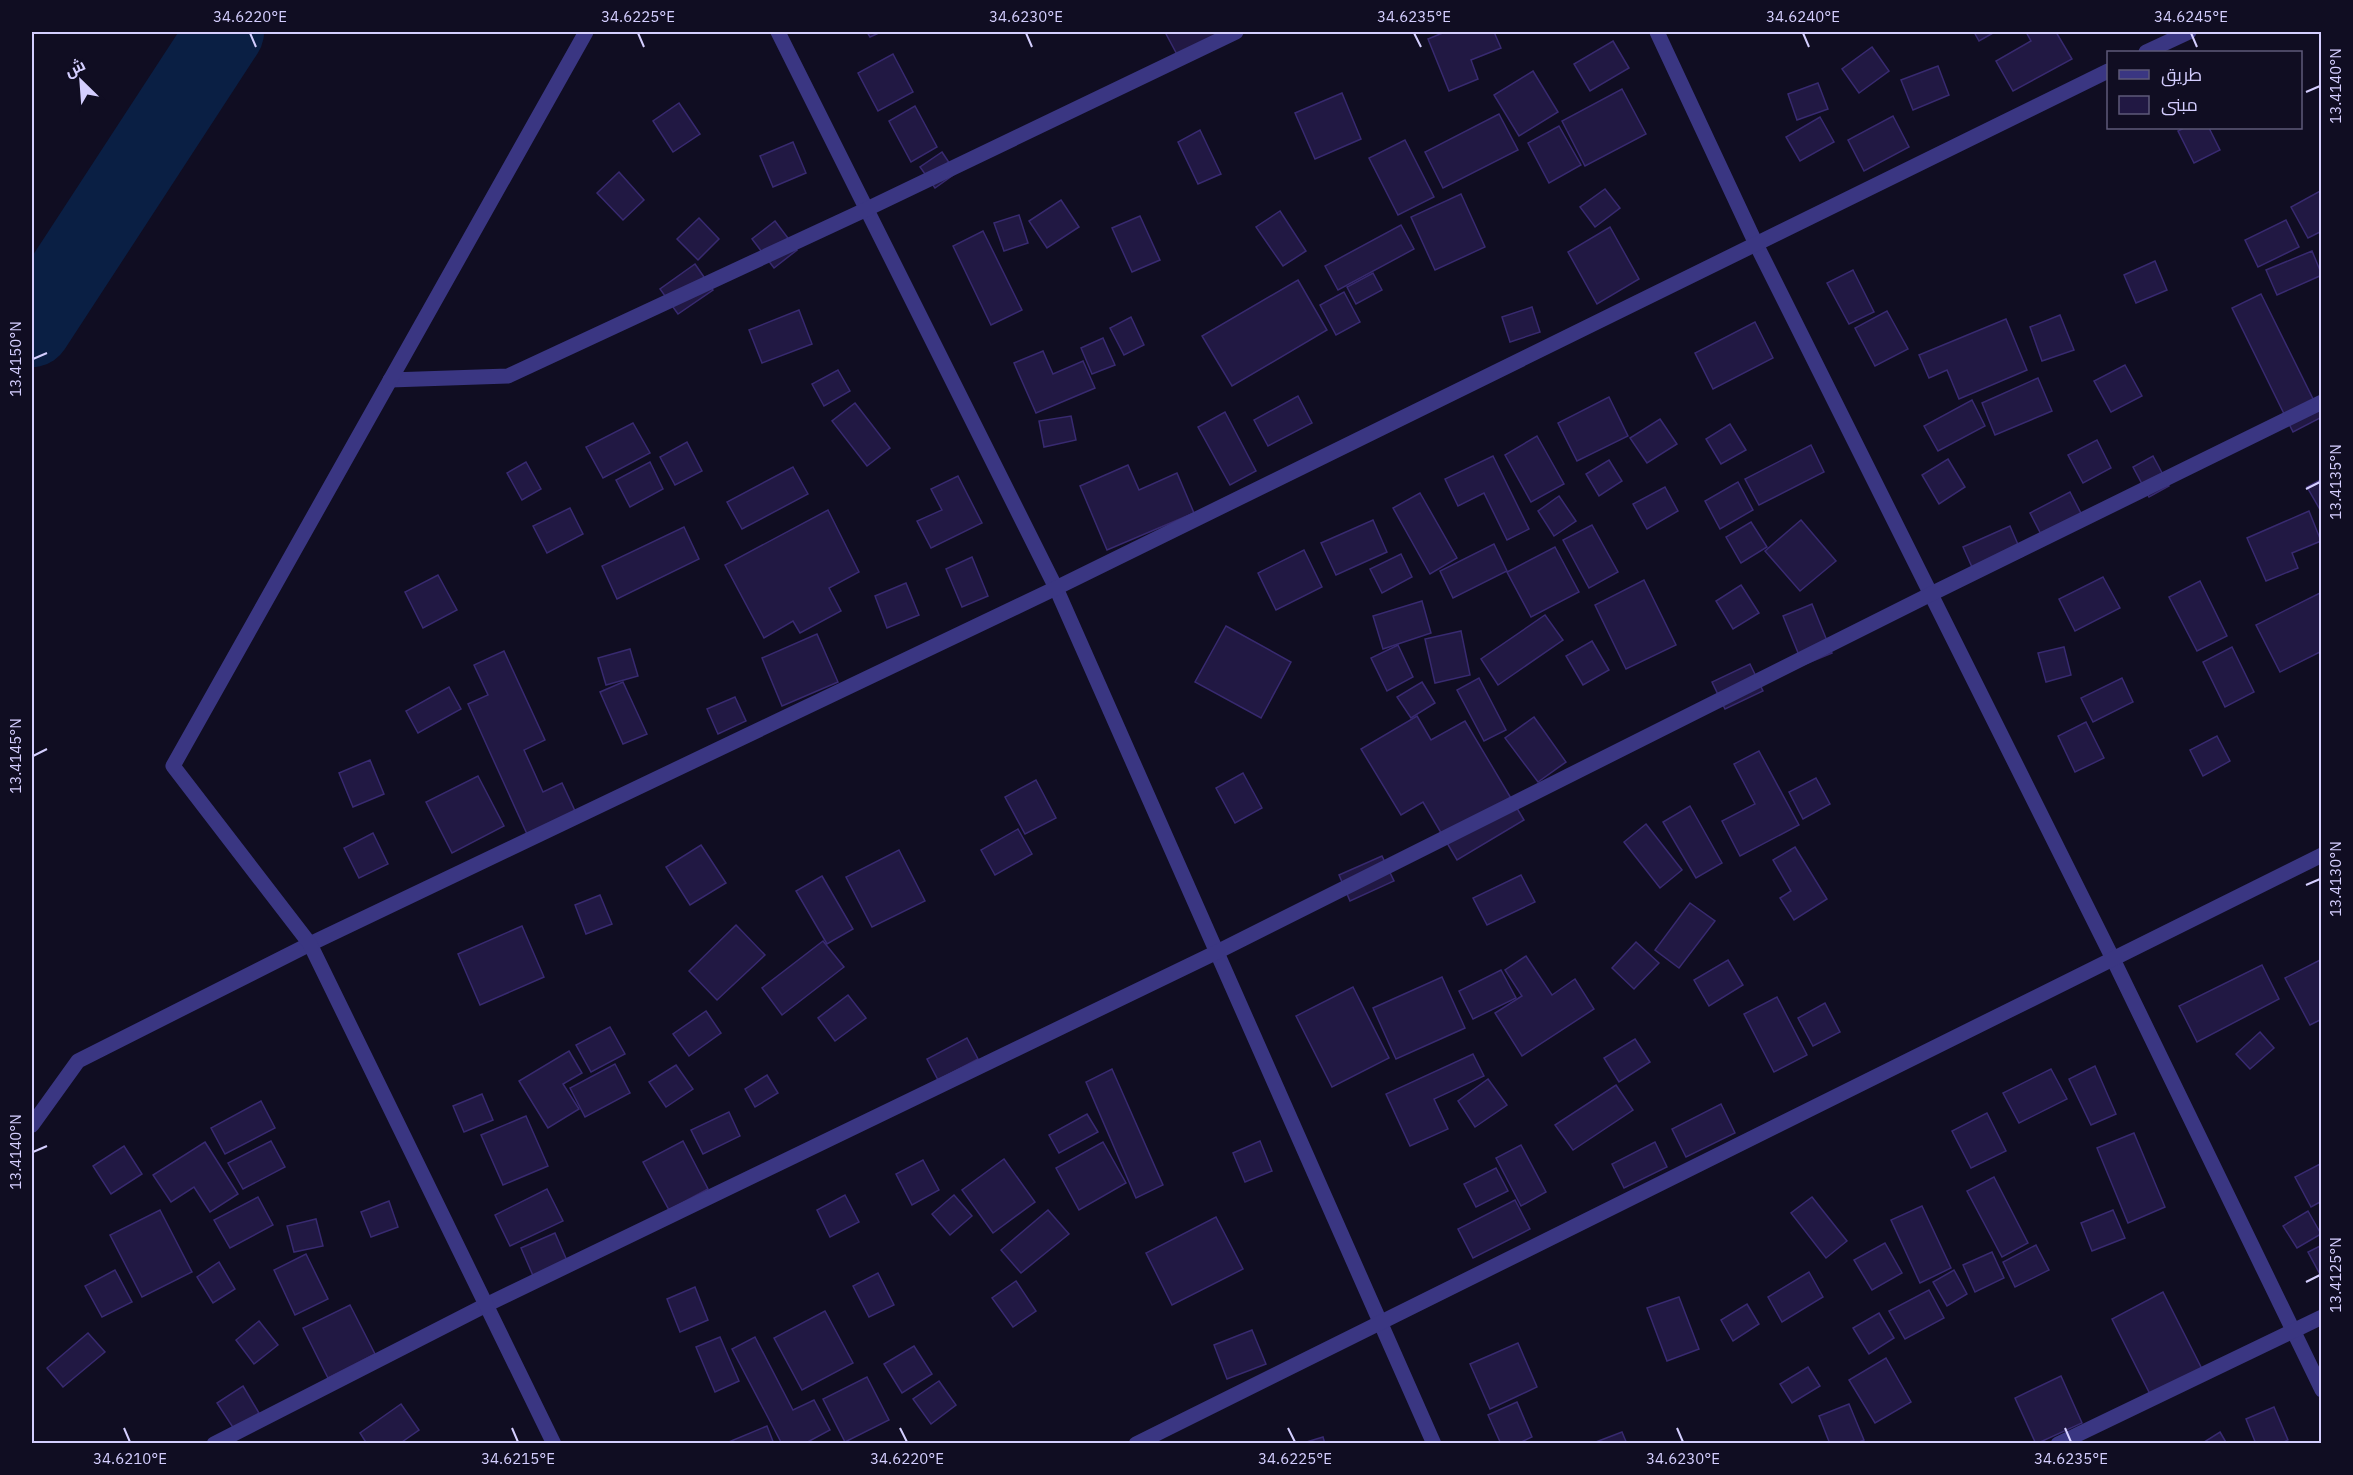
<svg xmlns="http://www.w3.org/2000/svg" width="2353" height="1475" font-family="'IBM Plex Sans',Cairo,sans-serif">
  <rect width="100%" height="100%" fill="#100d22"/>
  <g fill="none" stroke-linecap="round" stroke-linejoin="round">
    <path stroke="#0a1f44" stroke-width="78" d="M32 328 225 32"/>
  </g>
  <g fill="#211843" stroke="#382a70" stroke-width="1.5">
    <path d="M867 32H881L870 37Z"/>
    <path d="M1165 32H1229L1180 60Z"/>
    <path d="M1445 32H1494L1501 48 1471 60 1478 79 1449 91 1428 39Z"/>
    <path d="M1974 32H1995L1979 41Z"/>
    <path d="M2026 32H2056L2072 59 2013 91 1996 61 2031 41Z"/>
    <path d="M1613 41 1629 68 1590 91 1574 64Z"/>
    <path d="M1872 47 1889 71 1859 93 1842 69Z"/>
    <path d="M893 54 913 92 878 111 858 73Z"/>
    <path d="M1938 66 1949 95 1913 110 1901 80Z"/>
    <path d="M1533 71 1558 112 1519 136 1494 95Z"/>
    <path d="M1818 83 1828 109 1797 120 1788 94Z"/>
    <path d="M1622 89 1646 134 1585 166 1562 121Z"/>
    <path d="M1342 93 1361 139 1315 159 1295 113Z"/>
    <path d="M679 103 700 134 673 152 653 121Z"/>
    <path d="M915 106 937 147 911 162 889 121Z"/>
    <path d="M1499 114 1518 150 1443 188 1425 152Z"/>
    <path d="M1893 116 1909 147 1864 171 1848 140Z"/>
    <path d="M1820 117 1834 142 1800 161 1786 137Z"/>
    <path d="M1559 126 1581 165 1549 183 1528 143Z"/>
    <path d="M2184 128H2209L2220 150 2194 163 2178 131Z"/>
    <path d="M1200 130 1221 174 1198 184 1178 142Z"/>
    <path d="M1405 140 1434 197 1398 215 1369 158Z"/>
    <path d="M793 142 806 173 773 187 760 156Z"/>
    <path d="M942 152 956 173 935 188 920 167Z"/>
    <path d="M619 172 644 200 623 220 597 193Z"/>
    <path d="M1605 189 1620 208 1595 227 1580 207Z"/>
    <path d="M2322 190V231L2308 238 2291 207Z"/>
    <path d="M1461 194 1485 247 1435 270 1411 217Z"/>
    <path d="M1061 200 1079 227 1047 248 1029 221Z"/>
    <path d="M1280 211 1306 251 1283 266 1256 227Z"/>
    <path d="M1019 215 1028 243 1004 251 994 223Z"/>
    <path d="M1140 216 1160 260 1132 272 1112 228Z"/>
    <path d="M699 218 719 239 698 260 677 239Z"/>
    <path d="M2286 220 2299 247 2258 267 2245 240Z"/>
    <path d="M775 221 797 250 774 268 752 239Z"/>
    <path d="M1401 225 1414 249 1338 290 1325 266Z"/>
    <path d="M1610 227 1639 279 1597 304 1568 252Z"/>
    <path d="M983 231 1022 310 991 325 953 246Z"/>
    <path d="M2312 251 2322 275 2277 295 2266 270Z"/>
    <path d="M2155 261 2167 290 2136 303 2124 275Z"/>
    <path d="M695 264 713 290 678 314 660 289Z"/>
    <path d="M1853 270 1874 312 1849 324 1827 283Z"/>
    <path d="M1373 273 1382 290 1356 304 1347 287Z"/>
    <path d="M1298 280 1327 330 1232 386 1202 336Z"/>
    <path d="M1344 292 1360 322 1336 335 1320 305Z"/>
    <path d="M2261 294 2322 417 2293 432 2232 308Z"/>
    <path d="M1532 307 1540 332 1510 342 1502 317Z"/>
    <path d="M799 310 812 344 762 363 749 330Z"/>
    <path d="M1887 311 1908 349 1875 366 1855 328Z"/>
    <path d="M2060 315 2074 350 2042 361 2030 327Z"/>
    <path d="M1131 317 1144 345 1124 355 1110 328Z"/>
    <path d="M2006 319 2027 370 1959 399 1947 370 1929 378 1919 355Z"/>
    <path d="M1755 322 1773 358 1713 389 1695 353Z"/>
    <path d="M1103 338 1115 365 1092 374 1081 348Z"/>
    <path d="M1043 351 1053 374 1083 361 1095 388 1036 413 1014 363Z"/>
    <path d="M2125 365 2142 396 2111 412 2094 381Z"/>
    <path d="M838 370 850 391 824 406 812 384Z"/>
    <path d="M2038 378 2052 411 1995 435 1982 403Z"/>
    <path d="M1298 396 1312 423 1268 446 1254 420Z"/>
    <path d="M1609 397 1628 436 1577 461 1558 423Z"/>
    <path d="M1972 400 1985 426 1938 451 1924 426Z"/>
    <path d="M855 403 890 448 867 466 832 421Z"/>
    <path d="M1225 412 1256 471 1230 485 1198 427Z"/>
    <path d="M1071 416 1076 440 1044 447 1039 421Z"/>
    <path d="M1660 419 1677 444 1647 463 1630 438Z"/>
    <path d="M633 423 650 453 603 478 586 447Z"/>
    <path d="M1730 424 1746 450 1721 464 1706 439Z"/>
    <path d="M1537 436 1564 484 1531 502 1505 455Z"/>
    <path d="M2097 440 2111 468 2083 483 2068 455Z"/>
    <path d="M687 442 702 471 675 485 660 457Z"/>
    <path d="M1811 445 1824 472 1759 505 1745 479Z"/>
    <path d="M1493 456 1529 529 1507 540 1484 493 1458 506 1445 479Z"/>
    <path d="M2153 456 2169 486 2149 497 2133 467Z"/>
    <path d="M1948 459 1965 487 1939 504 1922 475Z"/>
    <path d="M1609 460 1622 481 1599 496 1586 474Z"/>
    <path d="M526 462 541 489 522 500 507 473Z"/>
    <path d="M650 462 663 489 630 507 616 480Z"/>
    <path d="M1128 465 1139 490 1177 473 1194 513 1107 550 1080 486Z"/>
    <path d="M793 467 808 494 742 529 727 502Z"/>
    <path d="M958 476 982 523 931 548 917 521 942 510 931 489Z"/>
    <path d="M2322 479V513L2307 487Z"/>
    <path d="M1738 482 1753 510 1720 529 1705 501Z"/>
    <path d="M1665 487 1678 511 1647 529 1633 504Z"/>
    <path d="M2070 492 2084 519 2044 540 2030 513Z"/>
    <path d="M1420 493 1457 558 1430 574 1393 508Z"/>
    <path d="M1559 496 1576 521 1554 536 1538 511Z"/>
    <path d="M570 508 583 534 547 553 533 526Z"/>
    <path d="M828 510 859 572 829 588 841 611 800 633 793 621 764 638 725 565Z"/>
    <path d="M2309 511 2321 541 2292 553 2298 568 2266 581 2247 538Z"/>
    <path d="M1373 520 1387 552 1336 575 1321 543Z"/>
    <path d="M1801 520 1836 561 1800 591 1765 551Z"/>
    <path d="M1751 522 1767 547 1741 563 1726 537Z"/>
    <path d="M1592 525 1618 572 1589 588 1563 540Z"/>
    <path d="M2010 526 2023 556 1976 576 1963 547Z"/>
    <path d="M684 527 699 559 617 599 602 566Z"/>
    <path d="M1494 544 1507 571 1453 598 1440 571Z"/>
    <path d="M1555 547 1579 592 1531 617 1507 572Z"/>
    <path d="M1304 550 1322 587 1276 610 1258 573Z"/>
    <path d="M1401 554 1412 577 1382 593 1370 569Z"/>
    <path d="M972 557 988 596 962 607 946 569Z"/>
    <path d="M438 575 457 610 423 628 405 592Z"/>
    <path d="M2103 577 2120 608 2075 631 2059 599Z"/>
    <path d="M1644 580 1676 645 1626 669 1595 605Z"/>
    <path d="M2200 581 2227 636 2197 651 2169 597Z"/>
    <path d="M906 583 919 615 887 628 875 596Z"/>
    <path d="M1741 585 1759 613 1733 629 1716 601Z"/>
    <path d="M2322 592V651L2280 672 2256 625Z"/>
    <path d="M1422 601 1431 633 1383 649 1373 616Z"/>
    <path d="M1812 604 1832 653 1803 665 1783 616Z"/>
    <path d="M1545 615 1563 640 1498 685 1481 659Z"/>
    <path d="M1226 626 1291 662 1261 718 1195 682Z"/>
    <path d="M1461 631 1470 675 1435 683 1425 639Z"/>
    <path d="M817 634 838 682 782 706 762 658Z"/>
    <path d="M1592 641 1609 670 1583 685 1566 656Z"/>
    <path d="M1398 645 1413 677 1387 691 1371 658Z"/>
    <path d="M2064 647 2071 675 2046 682 2038 653Z"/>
    <path d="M2232 647 2254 692 2225 707 2203 662Z"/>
    <path d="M630 649 638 676 606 685 598 658Z"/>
    <path d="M504 651 545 740 524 750 543 792 562 783 575 811 527 834 468 704 488 695 474 665Z"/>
    <path d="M1750 664 1763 691 1725 709 1712 682Z"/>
    <path d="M1479 678 1506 730 1484 741 1457 690Z"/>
    <path d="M2122 678 2133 702 2093 722 2081 698Z"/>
    <path d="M623 682 647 734 623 744 600 692Z"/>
    <path d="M1422 682 1435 703 1411 718 1397 697Z"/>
    <path d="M449 687 461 709 418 733 406 711Z"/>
    <path d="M735 697 746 721 718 734 707 709Z"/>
    <path d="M1417 716 1431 740 1465 721 1524 820 1457 860 1423 802 1401 815 1361 749Z"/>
    <path d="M1534 717 1566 762 1538 782 1505 738Z"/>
    <path d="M2086 722 2104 758 2075 772 2058 736Z"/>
    <path d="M2217 736 2230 761 2203 776 2190 750Z"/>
    <path d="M1759 751 1799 825 1740 856 1722 821 1755 804 1734 764Z"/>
    <path d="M370 760 384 794 353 807 339 773Z"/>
    <path d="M1243 773 1262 808 1235 823 1216 788Z"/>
    <path d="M478 776 504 826 452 853 426 802Z"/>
    <path d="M1816 778 1830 804 1803 819 1789 792Z"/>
    <path d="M1036 780 1056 818 1025 834 1005 797Z"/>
    <path d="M1690 806 1722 863 1696 878 1663 822Z"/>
    <path d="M1646 824 1682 870 1660 888 1624 842Z"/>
    <path d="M1018 829 1032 854 995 875 981 850Z"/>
    <path d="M373 833 388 864 359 878 344 848Z"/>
    <path d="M701 845 726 883 690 905 666 867Z"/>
    <path d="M1795 847 1827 899 1794 920 1780 898 1791 891 1773 860Z"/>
    <path d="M899 850 925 901 872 927 846 877Z"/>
    <path d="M1382 856 1394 881 1350 901 1339 875Z"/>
    <path d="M1521 875 1535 902 1487 925 1473 898Z"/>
    <path d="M822 876 853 929 827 944 796 891Z"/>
    <path d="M600 895 612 924 586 934 575 905Z"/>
    <path d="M1690 903 1715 921 1679 968 1655 950Z"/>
    <path d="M736 925 765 955 717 1000 689 971Z"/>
    <path d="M522 926 544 977 480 1005 458 954Z"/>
    <path d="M823 941 844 967 782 1015 762 988Z"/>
    <path d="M1636 942 1659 963 1634 989 1612 968Z"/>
    <path d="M1526 956 1552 995 1575 979 1594 1009 1522 1056 1495 1013 1522 996 1505 970Z"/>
    <path d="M2322 959V1019L2310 1025 2285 978Z"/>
    <path d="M1728 960 1743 985 1709 1006 1694 980Z"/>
    <path d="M2262 965 2279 999 2197 1042 2179 1006Z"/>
    <path d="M1501 970 1516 998 1473 1019 1459 991Z"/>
    <path d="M1442 977 1465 1028 1396 1059 1373 1008Z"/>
    <path d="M1353 987 1389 1058 1332 1087 1296 1016Z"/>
    <path d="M848 995 866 1018 835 1041 818 1018Z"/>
    <path d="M1777 997 1807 1055 1774 1072 1744 1014Z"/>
    <path d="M1825 1003 1840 1032 1813 1046 1798 1018Z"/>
    <path d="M706 1011 721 1033 689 1056 673 1034Z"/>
    <path d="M610 1027 625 1054 591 1072 576 1045Z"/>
    <path d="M2260 1032 2274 1048 2250 1069 2236 1054Z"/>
    <path d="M967 1038 978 1059 938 1080 927 1059Z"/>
    <path d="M1635 1039 1650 1062 1619 1082 1604 1058Z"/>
    <path d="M569 1051 582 1073 563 1084 579 1109 548 1128 519 1081Z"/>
    <path d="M1473 1054 1484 1076 1434 1099 1448 1129 1410 1146 1386 1094Z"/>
    <path d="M615 1064 630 1093 585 1117 570 1088Z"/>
    <path d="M676 1065 693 1089 666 1107 649 1082Z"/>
    <path d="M2095 1066 2116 1114 2091 1125 2069 1079Z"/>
    <path d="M1112 1069 1163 1185 1136 1198 1086 1082Z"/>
    <path d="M2051 1069 2067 1099 2019 1123 2003 1093Z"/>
    <path d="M767 1075 778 1093 755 1107 745 1089Z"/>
    <path d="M1488 1079 1507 1105 1475 1127 1458 1101Z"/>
    <path d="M1616 1085 1633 1110 1573 1150 1555 1125Z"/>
    <path d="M482 1094 493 1120 464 1132 453 1106Z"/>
    <path d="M261 1101 275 1128 225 1154 211 1128Z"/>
    <path d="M1721 1104 1735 1133 1686 1157 1672 1129Z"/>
    <path d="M729 1112 740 1136 703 1154 691 1130Z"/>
    <path d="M1987 1113 2006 1151 1971 1168 1952 1131Z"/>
    <path d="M1087 1114 1098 1132 1059 1153 1049 1135Z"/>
    <path d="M526 1116 548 1166 503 1185 481 1135Z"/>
    <path d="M2134 1133 2165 1207 2128 1223 2097 1148Z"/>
    <path d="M271 1141 285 1167 243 1189 228 1163Z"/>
    <path d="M683 1141 708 1189 669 1210 643 1162Z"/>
    <path d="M1260 1141 1272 1171 1245 1182 1233 1153Z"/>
    <path d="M205 1142 238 1194 210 1212 194 1187 171 1202 153 1175Z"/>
    <path d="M1103 1142 1126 1183 1079 1210 1056 1168Z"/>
    <path d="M1655 1142 1667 1167 1624 1188 1612 1164Z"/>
    <path d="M1521 1145 1546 1192 1521 1206 1496 1158Z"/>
    <path d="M124 1146 142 1174 111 1194 93 1166Z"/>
    <path d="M1004 1159 1035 1202 993 1233 962 1190Z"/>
    <path d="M923 1160 939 1190 912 1205 896 1174Z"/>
    <path d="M2322 1163V1201L2311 1207 2295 1177Z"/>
    <path d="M1496 1168 1508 1191 1476 1207 1464 1184Z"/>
    <path d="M1994 1177 2028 1243 2002 1257 1967 1191Z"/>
    <path d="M547 1189 563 1221 510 1246 495 1215Z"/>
    <path d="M845 1195 859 1222 830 1237 817 1210Z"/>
    <path d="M954 1195 972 1216 950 1235 932 1214Z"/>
    <path d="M258 1197 273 1225 230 1248 214 1220Z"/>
    <path d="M1812 1197 1847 1241 1826 1258 1791 1213Z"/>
    <path d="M1515 1200 1530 1229 1473 1258 1458 1229Z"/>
    <path d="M389 1201 398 1227 371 1237 361 1212Z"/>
    <path d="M1922 1206 1951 1268 1920 1283 1891 1220Z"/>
    <path d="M160 1210 192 1272 142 1297 110 1235Z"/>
    <path d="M1048 1210 1069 1234 1021 1273 1001 1250Z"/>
    <path d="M2113 1210 2125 1238 2092 1251 2081 1223Z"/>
    <path d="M2308 1211 2321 1234 2297 1248 2283 1226Z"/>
    <path d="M1216 1217 1243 1269 1172 1305 1146 1253Z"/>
    <path d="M316 1219 323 1246 294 1252 287 1226Z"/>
    <path d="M555 1233 568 1263 534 1278 521 1248Z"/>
    <path d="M1885 1243 1902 1273 1872 1290 1854 1260Z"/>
    <path d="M2036 1245 2049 1270 2015 1287 2003 1262Z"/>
    <path d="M2322 1245V1278L2308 1252Z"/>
    <path d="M1992 1252 2004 1278 1975 1292 1963 1265Z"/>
    <path d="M306 1254 328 1299 295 1315 274 1270Z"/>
    <path d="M219 1262 235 1289 213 1303 197 1277Z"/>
    <path d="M115 1270 132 1302 102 1317 85 1286Z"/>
    <path d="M1954 1270 1967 1294 1947 1306 1933 1282Z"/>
    <path d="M1809 1272 1823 1297 1782 1322 1768 1297Z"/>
    <path d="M878 1273 894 1305 869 1317 853 1286Z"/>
    <path d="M1016 1281 1036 1311 1013 1327 992 1298Z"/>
    <path d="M695 1287 708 1320 680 1332 667 1299Z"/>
    <path d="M1929 1290 1944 1318 1905 1339 1889 1311Z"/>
    <path d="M2163 1292 2202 1369 2150 1394 2112 1319Z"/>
    <path d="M1679 1297 1699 1349 1667 1361 1647 1308Z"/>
    <path d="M1747 1304 1759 1324 1733 1341 1721 1320Z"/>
    <path d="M350 1305 375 1354 328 1378 303 1328Z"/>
    <path d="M825 1311 853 1363 802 1390 774 1338Z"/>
    <path d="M1879 1313 1894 1338 1869 1354 1853 1328Z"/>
    <path d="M259 1321 278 1345 254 1364 236 1340Z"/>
    <path d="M1252 1330 1266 1364 1227 1379 1214 1345Z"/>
    <path d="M88 1333 105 1352 63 1387 47 1368Z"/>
    <path d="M720 1337 739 1381 715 1392 696 1347Z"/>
    <path d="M755 1337 793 1410 814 1400 830 1430 804 1444H782L732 1349Z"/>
    <path d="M1518 1343 1537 1387 1490 1409 1470 1364Z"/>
    <path d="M914 1346 932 1374 902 1393 884 1364Z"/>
    <path d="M1886 1358 1911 1402 1875 1423 1849 1380Z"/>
    <path d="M1808 1367 1820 1386 1792 1403 1780 1384Z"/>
    <path d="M2061 1376 2082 1423 2036 1444 2015 1398Z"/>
    <path d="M867 1377 889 1420 845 1442 823 1399Z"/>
    <path d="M939 1381 956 1405 931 1424 913 1399Z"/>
    <path d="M243 1386 259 1413 234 1429 217 1403Z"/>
    <path d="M1517 1402 1532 1437 1517 1444H1501L1488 1415Z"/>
    <path d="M401 1404 419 1430 399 1444H367L360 1433Z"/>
    <path d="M1849 1404 1864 1440 1855 1444H1830L1819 1416Z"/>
    <path d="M2274 1407 2288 1440 2280 1444H2256L2246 1419Z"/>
    <path d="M767 1426 774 1444H724Z"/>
    <path d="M1622 1432 1627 1444H1597L1596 1442Z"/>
    <path d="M2220 1432 2227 1444H2201Z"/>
    <path d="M1323 1437 1325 1444H1300Z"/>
  </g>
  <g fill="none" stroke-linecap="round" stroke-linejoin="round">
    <g stroke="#3a3682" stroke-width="15">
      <path d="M778 32 1056 588 1434 1444"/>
      <path d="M1657 32 1756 244 2113 959 2322 1390"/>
      <path d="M2146 52 2189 32"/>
      <path d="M390 380 508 376 867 209 1236 32"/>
      <path d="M32 1125 78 1061 310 944 1056 588 2108 71"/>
      <path d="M214 1444 486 1305 1217 952 1931 594 2322 402"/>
      <path d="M554 1444 310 944 173 766 586 32"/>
      <path d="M1136 1444 2322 855"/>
      <path d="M2058 1444 2322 1317"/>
    </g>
  </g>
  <path fill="none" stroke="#d4ceff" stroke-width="2" d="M250 33 256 47M638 33 644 47M1026 33 1032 47M1414 33 1421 47M1803 33 1809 47M2191 33 2197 47M2306 92 2320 86M33 359 47 353M2306 489 2320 482M33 756 47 749M2306 885 2320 879M33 1152 47 1146M2306 1282 2320 1275M124 1428 130 1442M512 1428 518 1442M900 1428 907 1442M1288 1428 1295 1442M1677 1428 1683 1442M2065 1428 2071 1442"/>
  <rect width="2353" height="1475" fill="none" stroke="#100d22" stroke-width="66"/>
  <rect x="2107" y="51" width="195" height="78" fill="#100d22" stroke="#5e5a7a" stroke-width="1.5"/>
  <rect x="2119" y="70" width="30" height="9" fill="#3a3682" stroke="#5e5a7a" stroke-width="1.5"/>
  <text x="2161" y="81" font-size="18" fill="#d4ceff">طريق</text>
  <rect x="2119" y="96" width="30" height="18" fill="#211843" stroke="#5e5a7a" stroke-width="1.5"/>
  <text x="2161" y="111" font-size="18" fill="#d4ceff">مبنى</text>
  <g transform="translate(81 81) rotate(335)" stroke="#100d22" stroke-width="4.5" paint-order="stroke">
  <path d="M0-4.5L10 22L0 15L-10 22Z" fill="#d4ceff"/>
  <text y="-9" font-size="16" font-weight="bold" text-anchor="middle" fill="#d4ceff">ش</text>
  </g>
  <rect x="33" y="33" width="2287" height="1409" fill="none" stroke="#d4ceff" stroke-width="2"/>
  <g font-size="15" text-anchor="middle" fill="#d4ceff">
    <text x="250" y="22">34.6220°E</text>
    <text x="638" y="22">34.6225°E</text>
    <text x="1026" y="22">34.6230°E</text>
    <text x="1414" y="22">34.6235°E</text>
    <text x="1803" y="22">34.6240°E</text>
    <text x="2191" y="22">34.6245°E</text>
    <text transform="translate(2336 86) rotate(-90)" y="5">13.4140°N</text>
    <text transform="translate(16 359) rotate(-90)" y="5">13.4150°N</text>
    <text transform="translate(2336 482) rotate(-90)" y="5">13.4135°N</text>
    <text transform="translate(16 756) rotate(-90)" y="5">13.4145°N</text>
    <text transform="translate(2336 879) rotate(-90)" y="5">13.4130°N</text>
    <text transform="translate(16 1152) rotate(-90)" y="5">13.4140°N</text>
    <text transform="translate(2336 1275) rotate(-90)" y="5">13.4125°N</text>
    <text x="130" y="1464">34.6210°E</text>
    <text x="518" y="1464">34.6215°E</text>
    <text x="907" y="1464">34.6220°E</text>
    <text x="1295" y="1464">34.6225°E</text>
    <text x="1683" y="1464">34.6230°E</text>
    <text x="2071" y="1464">34.6235°E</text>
  </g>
</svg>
